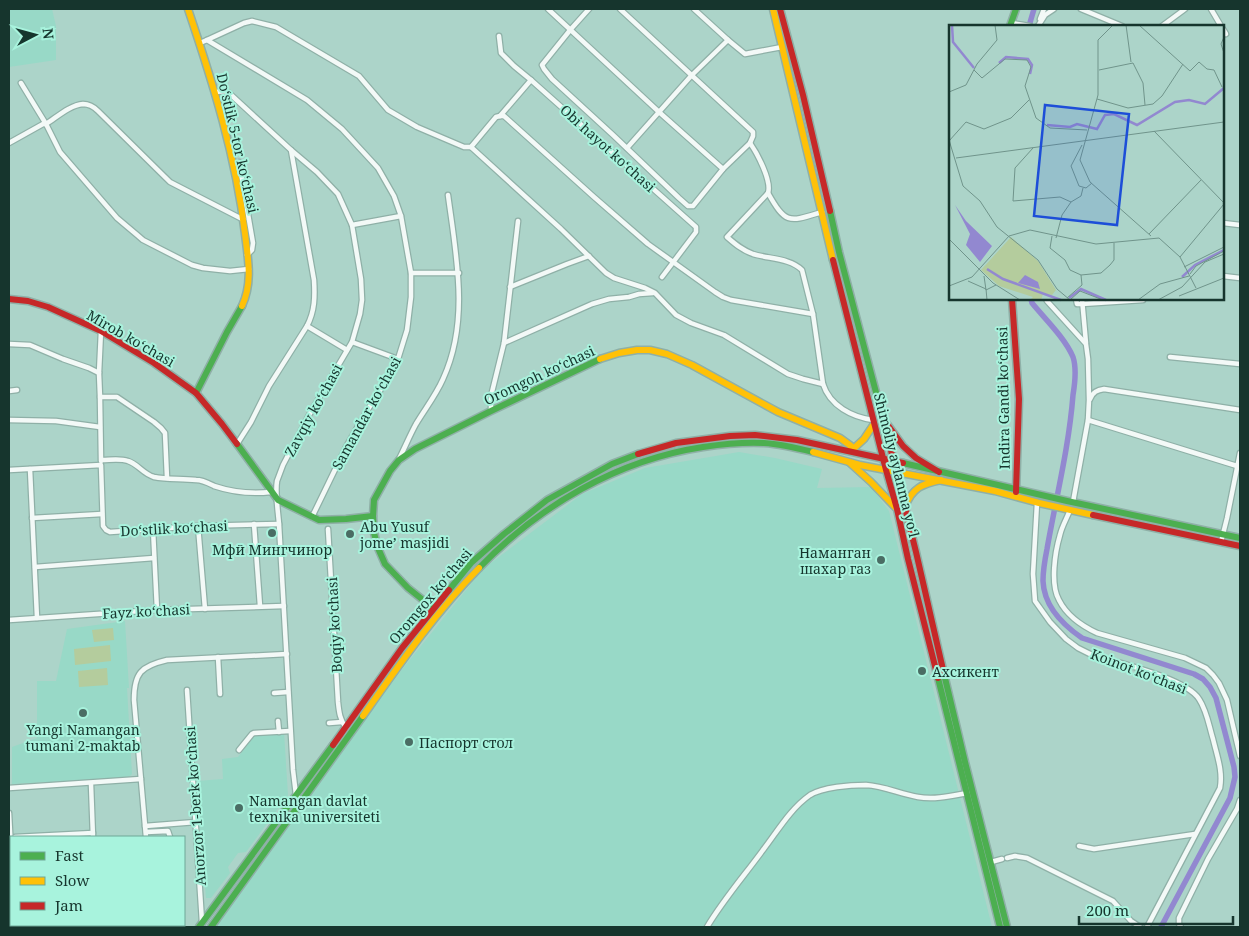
<svg xmlns="http://www.w3.org/2000/svg" width="1249" height="936" font-family="'Noto Serif',serif">
  <rect width="100%" height="100%" fill="#acd4c9"/>
  <g fill="#98d9c7">
    <path d="M9 9H52L56 26V60L9 67Z"/>
    <path d="M739 452 775 458 822 469 817 488 871 487 889 511 992 927H215L264 858 400 672 483 569 582 494 645 468Z"/>
    <path d="M125 621 129 688H127L132 774 128 778 12 784V747L37 738V681H56L67 629Z"/>
    <path d="M284 732 288 795 246 852 238 853 228 867 230 873 211 898H206L199 822 200 820 197 781 223 779 222 759 238 757 256 734Z"/>
  </g>
  <g fill="#b4cc9d">
    <path d="M113 628 114 640 94 642 92 630Z"/>
    <path d="M110 645 111 661 75 665 74 649Z"/>
    <path d="M107 668 108 685 79 687 78 671Z"/>
  </g>
  <g fill="none" stroke-linecap="round" stroke-linejoin="round">
    <g stroke="#9288d0" stroke-width="5.5">
      <path d="M1029 26 1034 9"/>
      <path d="M1031 299 1032 303C1045 319 1065 338 1073 357 1077 369 1075 383 1073 395 1069 447 1056 498 1047 549 1045 559 1043 570 1043 581 1044 606 1063 625 1082 638L1194 674 1203 679 1210 687 1216 698 1234 767 1235 777 1230 798 1161 927"/>
    </g>
    <g stroke="#8fb0a7" stroke-width="7">
      <g id="street">
        <path d="M548 9 659 112 723 169"/>
        <path d="M589 9 571 29 542 65 544 69 552 79 613 135 679 198 688 206H693L723 169 750 143C757 153 772 181 768 193 786 225 789 222 822 212"/>
        <path d="M620 9 753 132V136L750 143"/>
        <path d="M694 9 728 40 745 54 782 47"/>
        <path d="M1081 9 1122 26"/>
        <path d="M1211 9 1221 26"/>
        <path d="M1040 19 1044 9"/>
        <path d="M1011 23 1030 26"/>
        <path d="M1038 26 1045 15 1054 9"/>
        <path d="M1162 26 1185 9"/>
        <path d="M1223 29 1226 34"/>
        <path d="M499 36 501 53 514 66 531 80 696 227V232L662 277"/>
        <path d="M207 40 307 100 342 129 378 168 394 196 401 216 411 273V297L407 330 398 359 388 378 365 414 346 447 312 517"/>
        <path d="M200 43 207 40 244 23 252 21 276 27 359 76 388 110 417 127 464 147H471L496 117 500 116H504L594 197 648 244 715 292 723 297 731 300 813 314"/>
        <path d="M21 83 46 124 60 152 117 218 136 234 143 240 192 265 203 268 230 271 249 269"/>
        <path d="M216 92 225 91 229 93 291 150 317 172 338 194 352 225 361 279 362 300 360 314 352 342 309 415 283 465 277 481C275 493 278 511 279 524L293 770 296 795 302 802"/>
        <path d="M500 116 531 80"/>
        <path d="M9 143 43 124H46C57 117 70 105 83 104 89 104 94 107 98 111L170 182 244 220"/>
        <path d="M471 147 561 229 606 273 614 278 645 288 655 293 676 315 691 323 724 335 788 374 803 379 823 384"/>
        <path d="M627 148 691 76 728 40"/>
        <path d="M239 162 253 243 252 250 247 255"/>
        <path d="M768 193 727 237C735 244 742 250 753 254 769 259 790 258 802 270L813 314 823 384C830 406 852 417 873 420"/>
        <path d="M1223 223 1240 225"/>
        <path d="M352 225 401 216"/>
        <path d="M411 273H459"/>
        <path d="M1223 276 1240 278"/>
        <path d="M510 287 567 264 589 256"/>
        <path d="M1046 299 1047 301 1086 344 1088 359 1089 400 1088 420 1073 502"/>
        <path d="M1076 299 1077 304H1082L1143 300"/>
        <path d="M1082 299 1086 343"/>
        <path d="M307 326 347 350"/>
        <path d="M101 331 99 373 100 397 101 461"/>
        <path d="M352 342 398 359"/>
        <path d="M504 343 592 304 609 299 629 297 639 294 653 293"/>
        <path d="M9 344 30 345 63 359 89 368 99 373"/>
        <path d="M1170 357 1240 364"/>
        <path d="M9 391 17 390"/>
        <path d="M100 397H117L154 422 161 428 165 433 167 478"/>
        <path d="M1090 399C1093 392 1097 390 1104 389L1240 410"/>
        <path d="M491 411V396L504 343 518 221"/>
        <path d="M9 420 56 421 100 427"/>
        <path d="M1088 420 1237 466"/>
        <path d="M237 444 251 422 269 386 307 326C315 311 315 296 314 280L291 150"/>
        <path d="M399 459C405 447 410 435 416 424 425 409 436 395 443 379 470 321 456 255 448 195"/>
        <path d="M102 460C110 460 120 458 128 461 138 464 143 474 154 477 168 480 182 478 196 480 203 480 208 483 214 486 232 492 253 494 271 492"/>
        <path d="M30 469 37 618"/>
        <path d="M9 470 101 465 103 526 106 530 110 532 198 526 279 524"/>
        <path d="M1037 503 1033 574 1035 601 1050 622 1066 639 1078 648 1090 654C1115 662 1186 678 1199 699 1207 711 1209 726 1213 739 1217 756 1223 771 1220 788L1147 927"/>
        <path d="M1070 510C1067 518 1062 526 1060 535 1055 552 1050 584 1059 600 1067 616 1082 626 1097 633L1185 658 1206 668 1213 675 1219 683 1227 700 1240 756"/>
        <path d="M32 518 102 514"/>
        <path d="M254 524 260 606"/>
        <path d="M198 526 205 609"/>
        <path d="M153 529 157 610"/>
        <path d="M328 529 338 702C339 712 340 720 346 728"/>
        <path d="M1221 542 1227 518 1240 453"/>
        <path d="M35 567 154 558"/>
        <path d="M9 620 157 610 284 606"/>
        <path d="M218 657 220 694"/>
        <path d="M187 690 202 922"/>
        <path d="M274 693 288 692"/>
        <path d="M278 721 279 732"/>
        <path d="M329 723 342 722"/>
        <path d="M239 750 252 734 254 733 290 731"/>
        <path d="M91 784 93 837"/>
        <path d="M9 788 141 779"/>
        <path d="M9 813 11 850"/>
        <path d="M145 826 196 822"/>
        <path d="M146 832 168 831 170 837"/>
        <path d="M15 837 93 833"/>
        <path d="M146 837 134 700C134 673 141 666 167 660L287 654"/>
        <path d="M1079 846 1094 849 1195 834"/>
        <path d="M1007 858 1015 856 1027 858 1113 901 1131 921 1140 927"/>
        <path d="M991 862 1002 859"/>
        <path d="M15 925V927"/>
        <path d="M66 925V927"/>
        <path d="M121 925V927"/>
        <path d="M151 925V927"/>
        <path d="M707 927C723 900 744 876 763 850 777 832 790 809 810 795 823 787 850 785 866 785 884 786 900 794 918 797 934 800 951 796 967 793"/>
        <path d="M1181 927 1179 924V918L1208 859 1237 809 1240 800"/>
      </g>
    </g>
    <g stroke="#8fb0a7" stroke-width="9">
      <g id="fast">
        <path d="M1010 26 1016 9"/>
        <path d="M830 211 839 252 887 434"/>
        <path d="M196 393 227 332 242 306"/>
        <path d="M237 444 278 500 319 520 346 519 373 516"/>
        <path d="M903 463 1067 501 1240 538"/>
        <path d="M479 568C539 506 617 460 703 447 723 444 744 442 764 443 780 444 797 448 813 452"/>
        <path d="M449 590 471 563 504 534 547 500 612 464 638 454"/>
        <path d="M433 608 408 588 385 564 378 548 374 533 373 516 374 500 390 471 399 460 415 449 491 411 600 359"/>
        <path d="M944 674 965 762 1007 927"/>
        <path d="M938 678 1000 927"/>
        <path d="M199 927 333 745"/>
        <path d="M211 927 363 716"/>
      </g>
    </g>
    <g stroke="#8fb0a7" stroke-width="9">
      <g id="slow">
        <path d="M188 9C213 83 236 157 245 234 248 259 253 282 242 306"/>
        <path d="M773 9 833 260"/>
        <path d="M600 359 619 353 637 350H650L667 354 692 365 778 412 840 438 851 446V451"/>
        <path d="M851 451 864 439 874 424"/>
        <path d="M813 452 860 465 995 491 1039 503 1093 515"/>
        <path d="M850 463 871 482 896 508"/>
        <path d="M905 507C912 488 922 484 941 480"/>
        <path d="M363 716C399 665 435 613 479 568"/>
      </g>
    </g>
    <g stroke="#8fb0a7" stroke-width="9">
      <g id="jam">
        <path d="M780 9 803 95 830 211"/>
        <path d="M833 260 886 470 897 509 908 559 938 678"/>
        <path d="M9 299 28 301 48 307 101 331 154 363 196 393 222 424 237 444"/>
        <path d="M1012 299 1019 399 1016 492"/>
        <path d="M887 424 903 446 916 458 939 472"/>
        <path d="M887 434 916 552 944 674"/>
        <path d="M638 454 676 443 730 436 755 435 797 440 903 463"/>
        <path d="M1093 515 1240 546"/>
        <path d="M333 745 402 648 449 590"/>
      </g>
    </g>
    <use href="#street" stroke="#f3f9f7" stroke-width="4.5"/>
    <use href="#fast" stroke="#4caf50" stroke-width="6"/>
    <use href="#slow" stroke="#ffc107" stroke-width="6"/>
    <use href="#jam" stroke="#c62828" stroke-width="6"/>
  </g>
  <g fill="#4a6d64" stroke="#a8f3dd" stroke-width="2">
    <circle cx="272" cy="533" r="5"/>
    <circle cx="350" cy="534" r="5"/>
    <circle cx="881" cy="560" r="5"/>
    <circle cx="922" cy="671" r="5"/>
    <circle cx="83" cy="713" r="5"/>
    <circle cx="409" cy="742" r="5"/>
    <circle cx="239" cy="808" r="5"/>
  </g>
  <g text-anchor="middle" dominant-baseline="central" stroke-width="4" stroke-linejoin="round" paint-order="stroke">
    <g font-size="14" fill="#16352d" stroke="#a8f3dd">
      <text transform="translate(238 143) rotate(77)">Doʻstlik 5-tor koʻchasi</text>
      <text transform="translate(608 148) rotate(42)">Obi hayot koʻchasi</text>
      <text transform="translate(131 338) rotate(30)">Mirob koʻchasi</text>
      <text transform="translate(539 375) rotate(-25)">Oromgoh koʻchasi</text>
      <text transform="translate(1003 398) rotate(-91)">Indira Gandi koʻchasi</text>
      <text transform="translate(313 410) rotate(-61)">Zavqiy koʻchasi</text>
      <text transform="translate(366 413) rotate(-61)">Samandar ko‘chasi</text>
      <text transform="translate(897 465) rotate(76)">Shimoliy aylanma yoʻl</text>
      <text transform="translate(174 528) rotate(-3)">Doʻstlik koʻchasi</text>
      <text transform="translate(430 596) rotate(-50)">Oromgox ko‘chasi</text>
      <text transform="translate(146 611) rotate(-3)">Fayz koʻchasi</text>
      <text transform="translate(334 625) rotate(-93)">Boqiy koʻchasi</text>
      <text transform="translate(1139 671) rotate(21)">Koinot koʻchasi</text>
      <text transform="translate(195 806) rotate(-94)">Anorzor 1-berk koʻchasi</text>
    </g>
    <g font-size="14" fill="#16352d" stroke="#a8f3dd" text-anchor="start">
      <text x="360" y="526">Abu Yusuf<tspan x="360" dy="16">jome’ masjidi</tspan></text>
      <text x="272" y="549" text-anchor="middle">Мфй Мингчинор</text>
      <text x="871" y="552" text-anchor="end">Наманган<tspan x="871" dy="16">шахар газ</tspan></text>
      <text x="932" y="671">Ахсикент</text>
      <text x="83" y="729" text-anchor="middle">Yangi Namangan<tspan x="83" dy="16">tumani 2-maktab</tspan></text>
      <text x="419" y="742">Паспорт стол</text>
      <text x="249" y="800">Namangan davlat<tspan x="249" dy="16">texnika universiteti</tspan></text>
    </g>
  </g>
  <g transform="translate(949 25)">
    <rect width="275" height="275" fill="#acd4c9"/>
    <path d="M62 212 89 236 107 265 103 270 94 269 92 275H81L84 272 50 261 32 245Z" fill="#b4cc9d"/>
    <path d="M6 180 17 196 43 221 31 237 17 220 21 209ZM76 250 89 257 91 264 69 258Z" fill="#9288d0"/>
    <path fill="none" stroke="#9288d0" stroke-width="2.5" d="M3 0 4 17 25 43M50 38 57 32 79 34 83 40 81 49M98 100 121 102 128 99 148 104 156 90 165 89 188 100 226 77 240 75 256 79 275 63M38 244 54 254 112 275M233 252 246 240 275 225M120 273 132 264 157 275"/>
    <path fill="none" stroke="#70948b" stroke-width="1" d="M164 0 149 15V70L131 135 141 157 202 211M177 0 182 37M190 0 241 46 250 37M275 12 272 19 275 28M250 37 258 44 265 45 273 62M25 45 33 53 56 34 78 35 82 42 76 61 87 93 101 103 138 105M150 45 184 38 194 58 196 80M0 67 17 60 28 39 48 15 46 0M148 74 179 83 204 79 213 71 234 39M205 106 275 178M0 115 14 161 31 176 48 202 89 235 108 264 121 275M0 116 17 97 35 104 62 93 80 75M133 120 122 141 130 161 137 163 143 158M84 123 66 143 64 176 111 172 122 177M7 133 275 97M200 209 252 155M103 211 101 223 116 235 121 245 132 250M107 213 113 190 122 177 132 171 134 163M0 214 44 258 71 275M231 232 275 179M235 242 275 222M241 249 247 241 275 226M132 250 152 248 161 240 165 235V218M35 251 37 265 47 260M19 256 37 264 38 275M0 261 23 252 60 211 81 205 147 219 210 213 231 232 247 263M230 271 275 253M118 273 133 260 132 250M121 275 131 266 154 275M189 275 211 259 240 251M209 275 233 262 256 237 275 229"/>
    <path fill="#1d4ed8" fill-opacity="0.15" stroke="#1d4ed8" stroke-width="2.5" d="M96 80 180 89 168 200 85 191Z"/>
    <rect width="275" height="275" fill="none" stroke="#16352d" stroke-width="2.5"/>
  </g>
  <rect width="1249" height="936" fill="none" stroke="#16352d" stroke-width="20"/>
  <rect x="10" y="836" width="175" height="90" fill="#a8f3dd" stroke="#6ea797"/>
  <rect x="20" y="852" width="25" height="8" fill="#4caf50" stroke="#6ea797"/>
  <text x="55" y="861" font-size="15" fill="#16352d">Fast</text>
  <rect x="20" y="877" width="25" height="8" fill="#ffc107" stroke="#6ea797"/>
  <text x="55" y="886" font-size="15" fill="#16352d">Slow</text>
  <rect x="20" y="902" width="25" height="8" fill="#c62828" stroke="#6ea797"/>
  <text x="55" y="911" font-size="15" fill="#16352d">Jam</text>
  <g transform="translate(35 35) rotate(84)" stroke="#a8f3dd" stroke-width="4" paint-order="stroke">
  <path d="M0-4L9 19L0 12L-9 19Z" fill="#16352d"/>
  <text y="-8" font-size="14" font-weight="bold" text-anchor="middle" fill="#16352d">N</text>
  </g>
  <path d="M1079 916v8h154v-8" fill="none" stroke="#16352d" stroke-width="2.5"/>
  <text x="1086" y="916" font-size="15" fill="#16352d" stroke="#a8f3dd" stroke-width="4" paint-order="stroke">200 m</text>
</svg>
